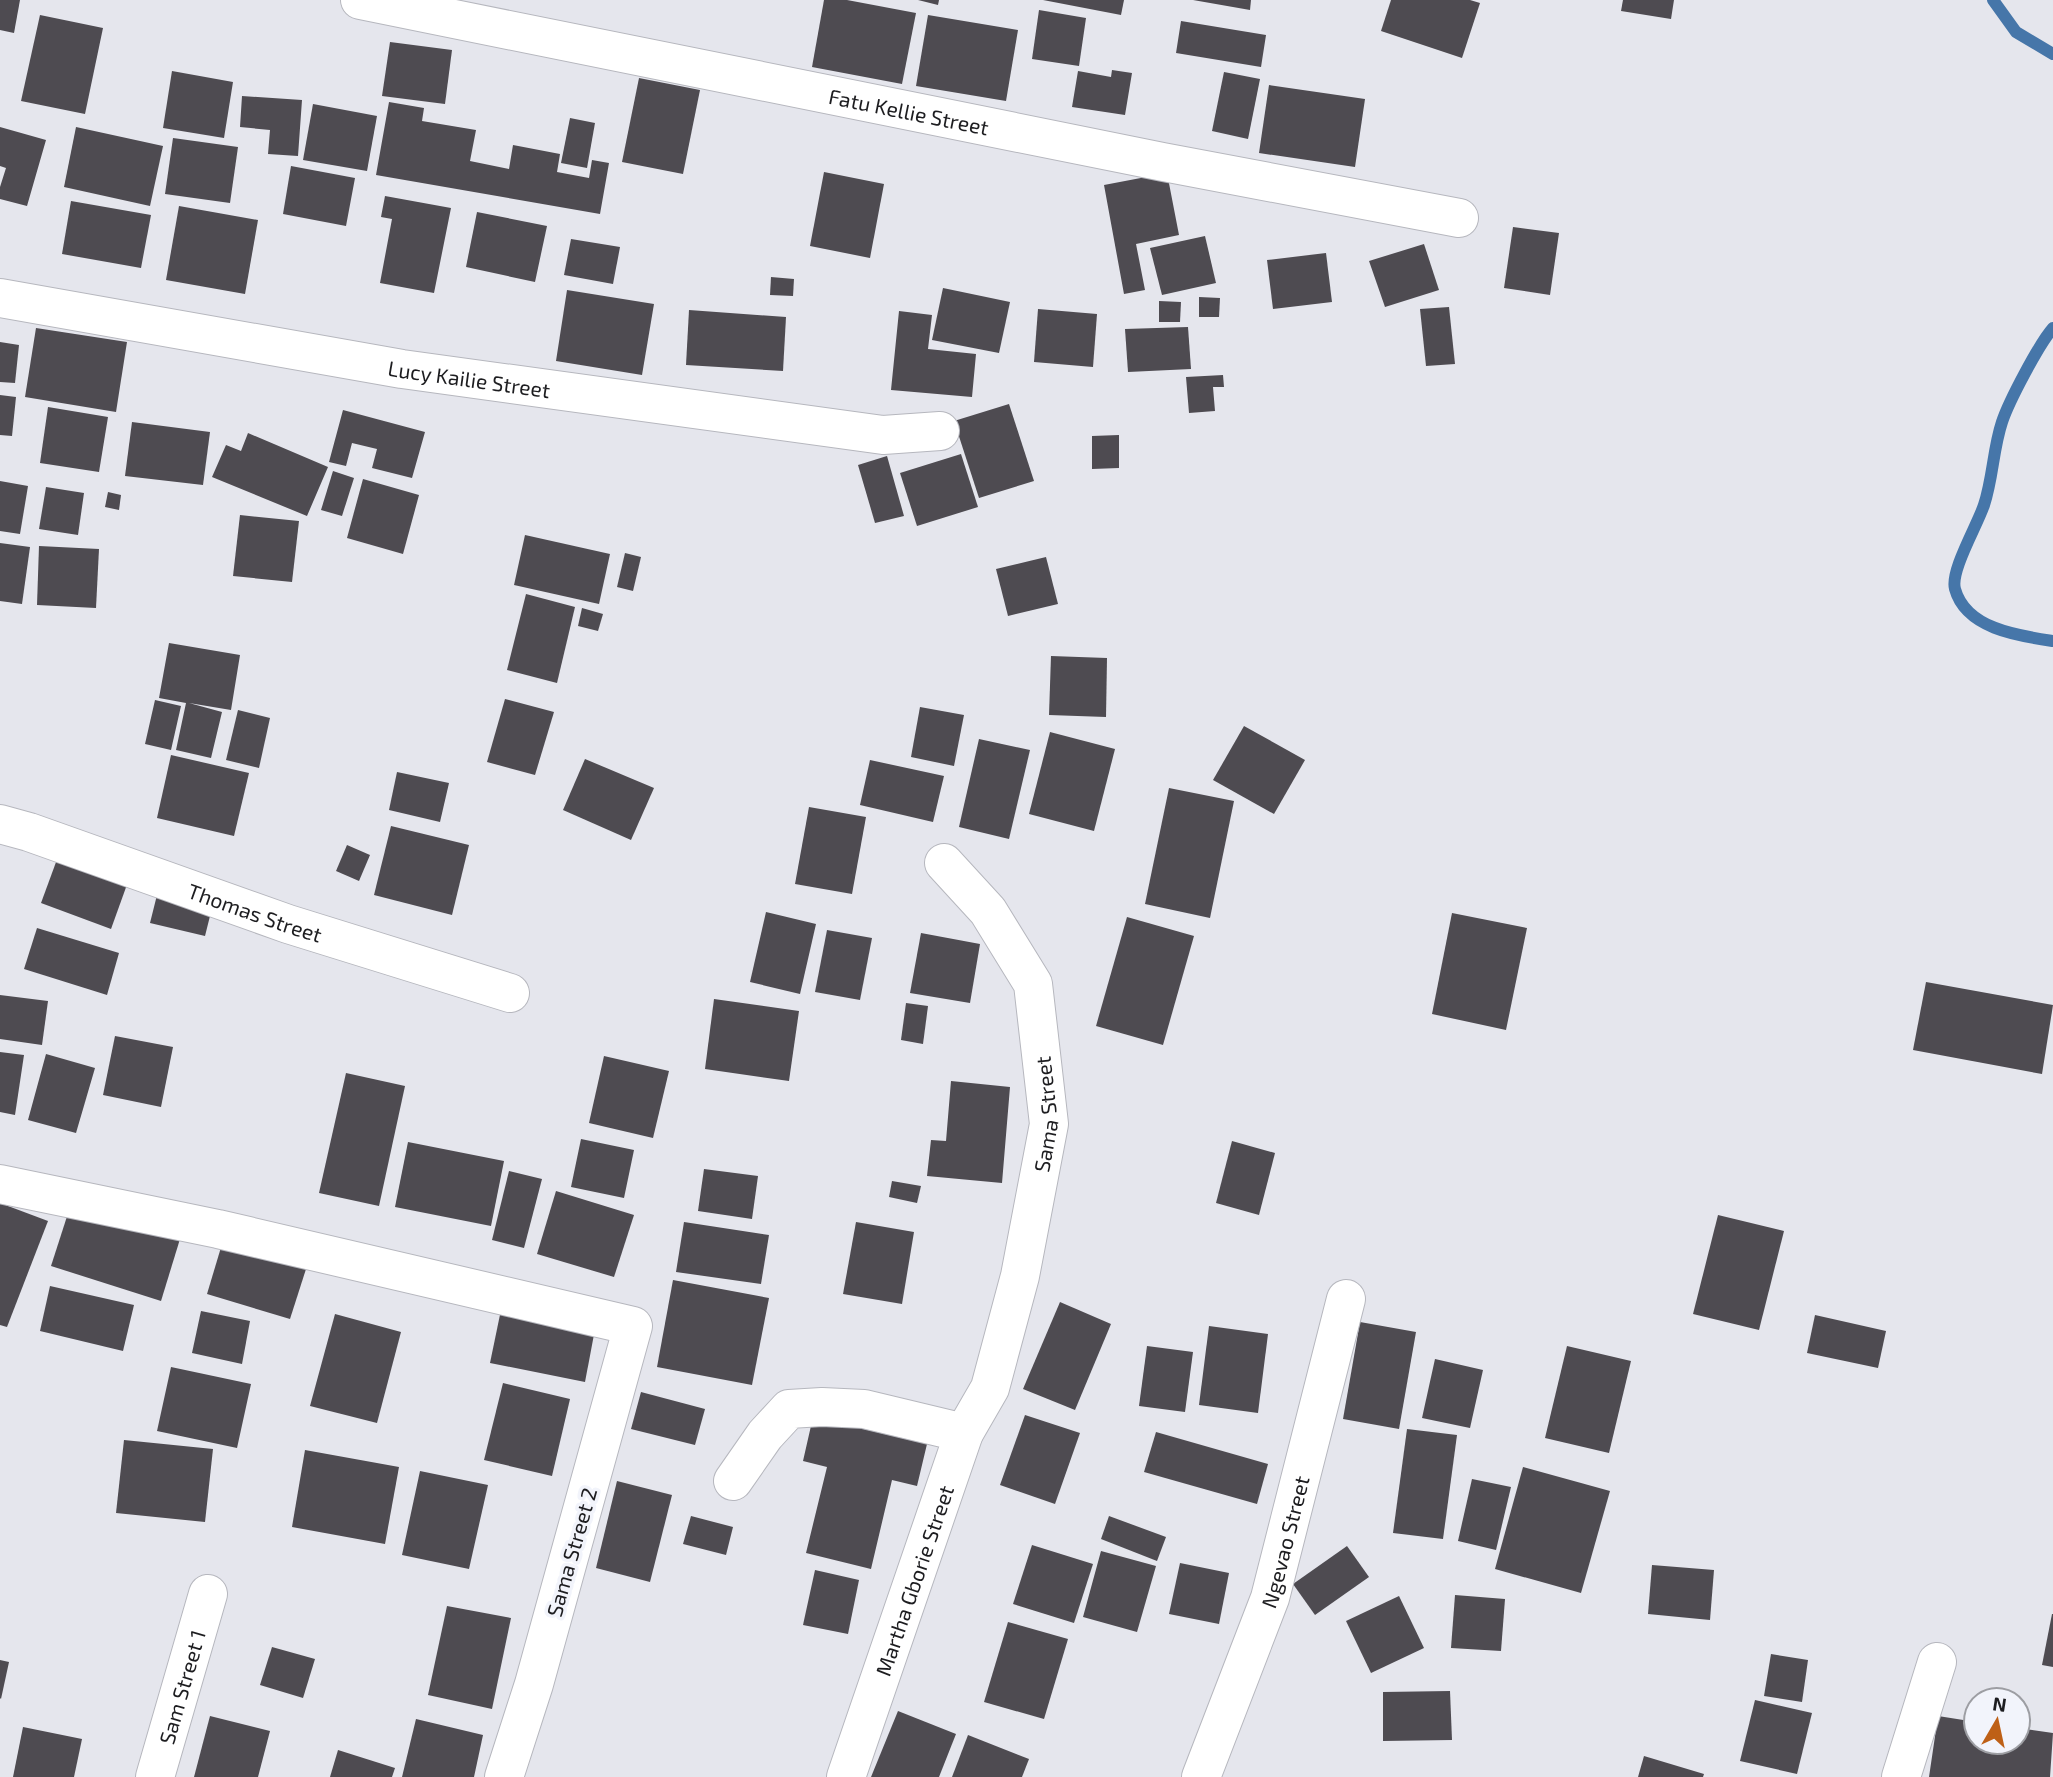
<svg xmlns="http://www.w3.org/2000/svg" width="2053" height="1777" font-family="'Exo 2',sans-serif">
  <rect width="100%" height="100%" fill="#e5e6ed"/>
  <g fill="none" stroke-linecap="round" stroke-linejoin="round">
    <g stroke="#4676a9" stroke-width="12">
      <path d="M1993 0 2016 32 2053 54"/>
      <path d="M2053 328C2039 344 2009 401 2002 422 1993 449 1993 478 1984 505 1977 526 1950 571 1955 589 1966 629 2019 636 2053 641"/>
    </g>
  </g>
  <g fill="#4e4b51">
    <path d="M0 0H20L14 33 0 30Z"/>
    <path d="M824 0H847L916 13 902 84 812 67Z"/>
    <path d="M918 0H939L938 5Z"/>
    <path d="M1043 0H1124L1121 15Z"/>
    <path d="M1193 0H1251L1250 10Z"/>
    <path d="M1391 0H1470L1480 3 1462 58 1381 31Z"/>
    <path d="M1623 0H1674L1671 19 1621 11Z"/>
    <path d="M1039 10 1086 18 1079 66 1032 59Z"/>
    <path d="M40 15 103 28 85 114 21 101Z"/>
    <path d="M928 15 1018 30 1006 101 916 86Z"/>
    <path d="M1181 21 1266 35 1261 67 1176 53Z"/>
    <path d="M390 42 452 50 445 104 382 96Z"/>
    <path d="M1112 70 1132 73 1125 115 1072 107 1078 71 1111 77Z"/>
    <path d="M172 71 233 82 224 138 163 128Z"/>
    <path d="M1224 72 1260 79 1248 139 1212 131Z"/>
    <path d="M639 78 700 90 683 174 622 162Z"/>
    <path d="M1269 85 1365 99 1355 167 1259 153Z"/>
    <path d="M242 96 302 100 298 156 268 154 270 130 240 127Z"/>
    <path d="M389 102 424 108 422 121 476 130 470 161 509 169 513 145 560 154 557 172 589 178 592 160 609 163 600 214 376 175Z"/>
    <path d="M313 104 377 116 367 171 303 160Z"/>
    <path d="M570 118 595 123 587 168 561 163Z"/>
    <path d="M0 127 46 140 27 206 0 199V187L6 168 0 166Z"/>
    <path d="M76 127 163 146 150 206 64 187Z"/>
    <path d="M173 138 238 147 230 203 165 194Z"/>
    <path d="M291 166 355 178 346 226 283 214Z"/>
    <path d="M824 172 884 184 870 258 810 246Z"/>
    <path d="M1167 173 1179 235 1136 244 1145 290 1124 294 1104 185Z"/>
    <path d="M385 196 451 208 434 293 380 283 392 219 381 217Z"/>
    <path d="M71 201 151 215 141 268 62 254Z"/>
    <path d="M179 206 258 220 245 294 166 280Z"/>
    <path d="M477 212 547 226 535 282 466 267Z"/>
    <path d="M1513 227 1559 233 1550 295 1504 288Z"/>
    <path d="M1205 236 1216 283 1162 295 1150 248Z"/>
    <path d="M571 239 620 247 613 284 564 275Z"/>
    <path d="M1424 244 1439 290 1385 307 1369 261Z"/>
    <path d="M1326 253 1332 302 1273 309 1267 260Z"/>
    <path d="M771 277 794 279 793 296 770 295Z"/>
    <path d="M943 288 1010 302 999 353 932 340Z"/>
    <path d="M567 290 654 304 642 375 556 361Z"/>
    <path d="M1199 297 1220 298 1219 317H1199Z"/>
    <path d="M1159 301 1181 302 1180 322H1159Z"/>
    <path d="M1449 307 1455 364 1426 366 1420 309Z"/>
    <path d="M1038 309 1097 314 1093 367 1034 362Z"/>
    <path d="M689 310 786 317 783 371 686 365Z"/>
    <path d="M899 311 932 315 928 349 976 354 972 397 891 390Z"/>
    <path d="M1188 327 1191 369 1128 372 1125 329Z"/>
    <path d="M36 328 127 342 116 412 25 397Z"/>
    <path d="M0 342 19 345 15 383 0 382Z"/>
    <path d="M1223 375 1224 387H1213L1215 411 1189 413 1186 377Z"/>
    <path d="M0 395 16 397 12 436 0 435Z"/>
    <path d="M1009 404 1034 481 979 498 954 421Z"/>
    <path d="M48 407 108 417 99 472 40 463Z"/>
    <path d="M343 410 425 432 412 478 372 468 377 449 352 443 346 466 329 462Z"/>
    <path d="M132 422 210 432 203 485 125 476Z"/>
    <path d="M248 433 328 467 307 516 212 477 226 445 241 451Z"/>
    <path d="M1119 435V468L1092 469V436Z"/>
    <path d="M961 454 978 507 917 526 900 473Z"/>
    <path d="M887 456 904 516 875 523 858 465Z"/>
    <path d="M333 471 354 478 342 516 321 510Z"/>
    <path d="M363 479 419 495 403 554 347 538Z"/>
    <path d="M0 481 28 486 20 534 0 531Z"/>
    <path d="M46 487 84 493 78 535 39 529Z"/>
    <path d="M108 492 121 495 119 510 105 507Z"/>
    <path d="M240 515 299 521 292 582 233 576Z"/>
    <path d="M525 535 610 554 599 604 514 585Z"/>
    <path d="M0 543 30 547 22 604 0 601Z"/>
    <path d="M39 546 99 549 96 608 37 605Z"/>
    <path d="M625 553 641 557 633 591 617 587Z"/>
    <path d="M1046 557 1058 604 1008 616 996 569Z"/>
    <path d="M526 594 575 607 557 683 507 670Z"/>
    <path d="M582 608 603 614 598 631 578 626Z"/>
    <path d="M169 643 240 655 231 710 189 703 222 712 211 758 176 750 186 703 159 698Z"/>
    <path d="M1051 656 1107 658 1106 717 1049 715Z"/>
    <path d="M505 699 554 712 535 775 487 762Z"/>
    <path d="M155 700 181 706 171 750 145 744Z"/>
    <path d="M920 707 964 715 954 766 911 757Z"/>
    <path d="M238 710 270 718 259 768 226 760Z"/>
    <path d="M1244 726 1305 760 1274 814 1213 780Z"/>
    <path d="M1050 732 1115 749 1094 831 1029 814Z"/>
    <path d="M979 739 1030 750 1009 839 959 827Z"/>
    <path d="M171 755 249 773 234 836 157 818Z"/>
    <path d="M585 759 654 788 631 840 563 810Z"/>
    <path d="M870 760 944 776 933 822 860 805Z"/>
    <path d="M397 772 449 783 440 822 389 810Z"/>
    <path d="M1169 788 1234 801 1210 918 1145 904Z"/>
    <path d="M809 807 866 817 852 894 795 884Z"/>
    <path d="M391 826 469 845 452 915 374 895Z"/>
    <path d="M347 845 370 855 359 881 336 871Z"/>
    <path d="M59 854 129 879 111 929 41 903Z"/>
    <path d="M157 895 212 908 205 936 150 923Z"/>
    <path d="M766 912 816 924 800 994 750 982Z"/>
    <path d="M1452 913 1527 928 1506 1030 1432 1014Z"/>
    <path d="M1127 917 1194 936 1163 1045 1096 1026Z"/>
    <path d="M37 928 119 953 107 995 24 969Z"/>
    <path d="M827 930 872 938 860 1000 815 992Z"/>
    <path d="M921 933 980 944 970 1003 910 993Z"/>
    <path d="M1926 982 2053 1005 2042 1074 1913 1050Z"/>
    <path d="M0 995 48 1001 42 1045 0 1039Z"/>
    <path d="M714 999 799 1011 789 1081 705 1069Z"/>
    <path d="M906 1003 928 1006 923 1044 901 1040Z"/>
    <path d="M115 1036 173 1047 161 1107 103 1095Z"/>
    <path d="M0 1052 24 1055 15 1115 0 1112Z"/>
    <path d="M46 1054 95 1068 76 1133 28 1120Z"/>
    <path d="M604 1056 669 1071 653 1138 589 1123Z"/>
    <path d="M346 1073 405 1086 379 1206 319 1193Z"/>
    <path d="M951 1081 1010 1087 1002 1183 927 1176 931 1140 946 1141Z"/>
    <path d="M581 1139 634 1150 624 1198 571 1187Z"/>
    <path d="M1232 1141 1275 1153 1259 1215 1216 1203Z"/>
    <path d="M408 1142 504 1161 491 1226 395 1207Z"/>
    <path d="M704 1169 758 1176 752 1219 698 1211Z"/>
    <path d="M509 1171 542 1179 524 1248 492 1240Z"/>
    <path d="M892 1181 921 1186 917 1203 889 1197Z"/>
    <path d="M556 1191 634 1215 614 1277 537 1254Z"/>
    <path d="M0 1203 48 1221 7 1327 0 1325Z"/>
    <path d="M71 1204 180 1239 161 1301 51 1266Z"/>
    <path d="M1718 1215 1784 1231 1759 1330 1693 1314Z"/>
    <path d="M684 1222 769 1235 761 1284 676 1272Z"/>
    <path d="M856 1222 914 1232 902 1304 843 1294Z"/>
    <path d="M222 1244 306 1269 290 1319 207 1294Z"/>
    <path d="M673 1280 769 1298 752 1385 657 1367Z"/>
    <path d="M50 1286 134 1305 123 1351 40 1331Z"/>
    <path d="M1060 1302 1111 1324 1075 1410 1023 1389Z"/>
    <path d="M502 1305 596 1324 585 1382 490 1363Z"/>
    <path d="M201 1311 250 1321 242 1364 192 1353Z"/>
    <path d="M335 1314 401 1332 377 1423 310 1406Z"/>
    <path d="M1815 1315 1886 1331 1878 1368 1807 1353Z"/>
    <path d="M1360 1322 1416 1332 1399 1429 1343 1419Z"/>
    <path d="M1209 1326 1268 1334 1258 1413 1199 1405Z"/>
    <path d="M1147 1346 1193 1352 1185 1412 1139 1406Z"/>
    <path d="M1567 1346 1631 1361 1609 1453 1545 1438Z"/>
    <path d="M1435 1359 1483 1370 1470 1428 1422 1418Z"/>
    <path d="M171 1367 251 1384 237 1448 157 1431Z"/>
    <path d="M503 1383 570 1399 552 1476 484 1460Z"/>
    <path d="M641 1392 705 1409 695 1445 631 1429Z"/>
    <path d="M1025 1415 1080 1433 1055 1504 1000 1485Z"/>
    <path d="M813 1417 927 1444 917 1486 892 1480 871 1569 806 1553 827 1467 803 1461Z"/>
    <path d="M1407 1429 1457 1435 1443 1539 1393 1533Z"/>
    <path d="M1156 1432 1268 1464 1257 1504 1144 1472Z"/>
    <path d="M124 1440 213 1449 205 1522 116 1513Z"/>
    <path d="M305 1450 399 1467 385 1544 292 1527Z"/>
    <path d="M1523 1467 1610 1491 1581 1593 1495 1569Z"/>
    <path d="M420 1471 488 1485 469 1569 402 1555Z"/>
    <path d="M1472 1479 1511 1487 1496 1550 1458 1541Z"/>
    <path d="M617 1481 672 1495 650 1582 596 1568Z"/>
    <path d="M691 1516 733 1527 726 1555 683 1544Z"/>
    <path d="M1109 1516 1166 1537 1157 1561 1101 1539Z"/>
    <path d="M1032 1545 1093 1564 1074 1623 1013 1604Z"/>
    <path d="M1347 1546 1369 1577 1315 1615 1293 1584Z"/>
    <path d="M1101 1551 1156 1566 1137 1632 1083 1617Z"/>
    <path d="M1180 1563 1229 1573 1219 1624 1169 1614Z"/>
    <path d="M1652 1565 1714 1570 1710 1620 1648 1614Z"/>
    <path d="M815 1570 859 1580 848 1634 803 1625Z"/>
    <path d="M1455 1595 1505 1599 1501 1651 1451 1648Z"/>
    <path d="M1399 1596 1424 1648 1371 1673 1346 1621Z"/>
    <path d="M447 1606 511 1618 492 1709 428 1695Z"/>
    <path d="M2052 1614H2053V1667L2042 1665Z"/>
    <path d="M1008 1622 1068 1639 1044 1719 984 1702Z"/>
    <path d="M272 1647 315 1659 303 1698 260 1685Z"/>
    <path d="M1771 1654 1808 1660 1802 1702 1764 1696Z"/>
    <path d="M0 1660 9 1662 1 1699 0 1698Z"/>
    <path d="M1450 1691 1452 1740 1383 1741V1692Z"/>
    <path d="M1755 1700 1812 1713 1797 1774 1740 1761Z"/>
    <path d="M898 1711 956 1734 939 1777H871Z"/>
    <path d="M210 1716 270 1731 258 1777H194Z"/>
    <path d="M1938 1716 1976 1722V1742H2018V1728L2053 1733 2050 1777H1929Z"/>
    <path d="M416 1719 483 1735 474 1777H402Z"/>
    <path d="M23 1727 82 1739 74 1777H13Z"/>
    <path d="M968 1735 1029 1759 1022 1777H952Z"/>
    <path d="M338 1750 395 1768 392 1777H330Z"/>
    <path d="M1644 1756 1704 1774 1703 1777H1638Z"/>
  </g>
  <g fill="none" stroke-linecap="round" stroke-linejoin="round">
    <g stroke="#b6b7be" stroke-width="40">
      <g id="minor">
        <path id="s1" d="M360 0 1163 162 1459 218"/>
        <path id="s2" d="M0 298 402 369 883 435 940 431"/>
        <path id="s3" d="M0 824 29 832 288 924 510 993"/>
        <path d="M0 1184 218 1229 633 1326 534 1684 504 1777"/>
        <path d="M733 1481 765 1435 789 1409 822 1407 864 1409 964 1433"/>
        <path id="s4" d="M155 1777 208 1594"/>
        <path id="s5" d="M846 1777 964 1433 990 1388 1020 1276 1049 1124 1033 984 988 911 944 863"/>
        <path id="s6" d="M1201 1777 1270 1598 1346 1299"/>
        <path d="M1901 1777 1937 1662"/>
      </g>
    </g>
    <use href="#minor" stroke="#fff" stroke-width="38"/>
  </g>
  <g text-anchor="middle" dominant-baseline="central" stroke-width="7" stroke-linejoin="round" paint-order="stroke">
    <g font-size="21" fill="#1d1d20" stroke="#f2f4fb">
      <text stroke="none"><textPath href="#s1" startOffset="560">Fatu Kellie Street</textPath></text>
      <text stroke="none"><textPath href="#s2" startOffset="476">Lucy Kailie Street</textPath></text>
      <text stroke="none"><textPath href="#s3" startOffset="270">Thomas Street</textPath></text>
      <text stroke="none"><textPath href="#s5" startOffset="696">Sama Street</textPath></text>
      <text stroke="none"><textPath href="#s6" startOffset="250">Ngevao Street</textPath></text>
      <text transform="translate(571 1552) rotate(-74)">Sama Street 2</text>
      <text stroke="none"><textPath href="#s5" startOffset="208">Martha Gborie Street</textPath></text>
      <text stroke="none"><textPath href="#s4" startOffset="94">Sam Street 1</textPath></text>
    </g>
  </g>
  <g transform="translate(1997 1721) rotate(9)"><circle r="33" fill="#f2f4fb" stroke="#9d9ea3" stroke-width="2"/>
  <path d="M0-5L12 26L0 18L-12 26Z" fill="#be6016"/>
  <text y="-10" font-size="19" font-weight="bold" text-anchor="middle" fill="#1d1d20">N</text>
  </g>
</svg>
